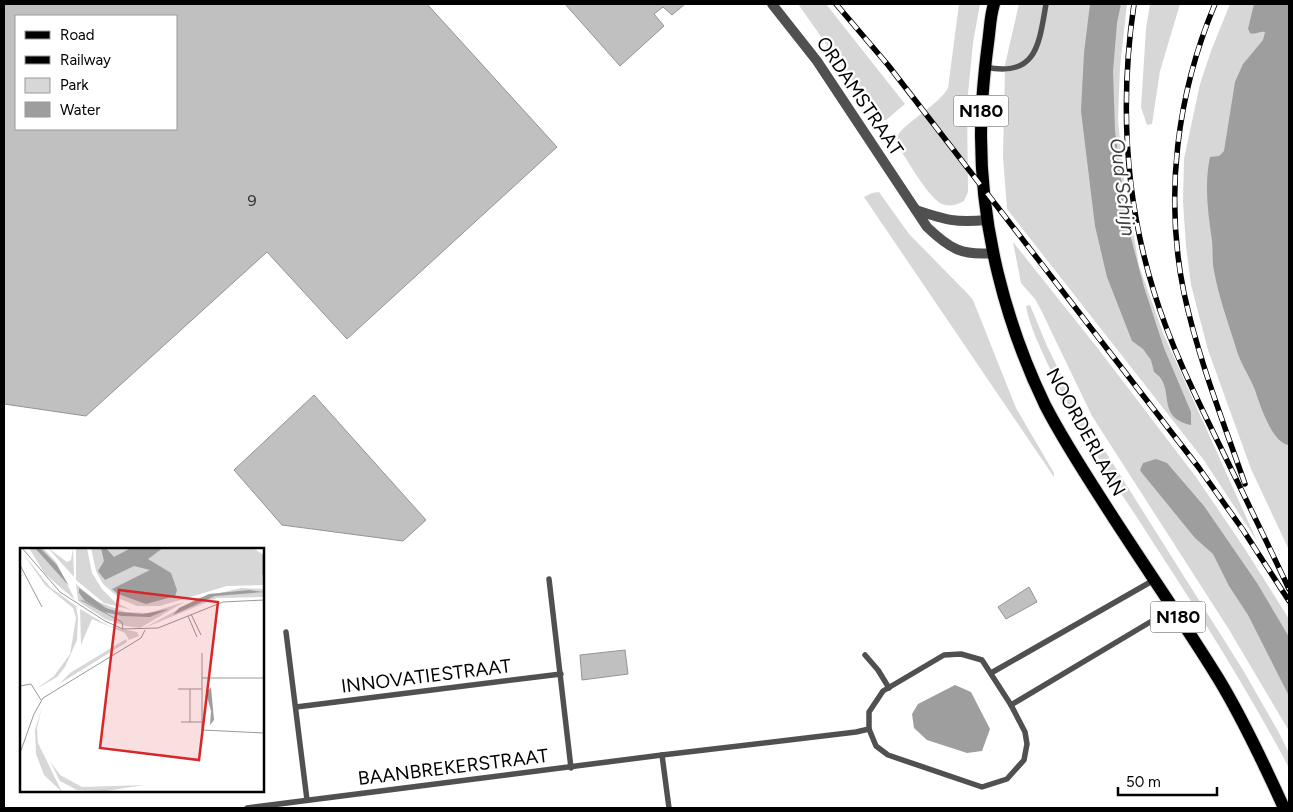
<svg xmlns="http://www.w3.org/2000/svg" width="1293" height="812" font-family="Figtree,sans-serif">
  <rect width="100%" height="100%" fill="#fff"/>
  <g fill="#d7d7d7">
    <path d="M798 4H826L905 104 886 120H882L878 117Z"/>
    <path d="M959 4H980L973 43 967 104 968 192 964 201C957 205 950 207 942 204 928 197 910 164 901 151 899 146 896 142 898 136 901 125 939 105 948 88Z"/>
    <path d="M1019 4H1127L1120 67 1118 119 1123 173 1139 266 1163 333 1257 541 1203 459 1007 209 1003 157 1005 65Z"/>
    <path d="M1150 4H1180L1160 71 1152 124 1147 125 1141 107 1146 29Z"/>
    <path d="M1230 4H1289V550L1251 469 1208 350 1191 285 1186 246 1183 202 1184 159 1200 84 1211 51Z"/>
    <path d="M879 192 909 234 967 293 973 300 1016 408 1054 473V477L864 197 872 193Z"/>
    <path d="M1013 242 1096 346 1196 477 1245 549 1289 619V731L1228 628 1092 416 1041 310 1035 299 1021 283Z"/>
    <path d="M1030 305 1047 346 1076 405 1243 670 1278 731 1289 753V768C1244 682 1191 601 1138 519 1106 471 1075 422 1050 369 1041 349 1030 328 1026 306Z"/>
  </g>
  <g fill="#9e9e9e">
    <path d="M1090 4H1121L1117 23 1113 71 1115 131 1126 219 1144 287 1164 348 1191 412V425C1154 417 1177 387 1154 372L1151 360 1143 349 1132 341 1107 277 1095 226 1081 111 1084 53Z"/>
    <path d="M1254 4H1289V445C1272 443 1260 405 1255 390 1249 375 1240 363 1236 348 1228 322 1219 298 1214 271 1212 261 1213 251 1212 241 1208 213 1204 185 1210 157L1219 156 1224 151 1235 82 1243 64 1263 40 1265 32C1260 31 1256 35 1250 33L1248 29Z"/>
    <path d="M1156 459 1167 463 1204 506 1257 583 1289 637V696L1248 615 1229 586 1213 554 1195 538 1142 473 1140 470 1143 463Z"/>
    <path d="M955 685 971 692 990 729 982 751 967 753 927 740 914 728 912 714 918 704Z"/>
  </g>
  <g fill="#c0c0c0" stroke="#949494" fill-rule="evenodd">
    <path d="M4 4H427L557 147 347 339 267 252 86 416 4 404ZM16 16H176V129H16Z"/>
    <path d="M565 4H685L672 15 663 7 654 14 664 26 620 66Z"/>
    <path d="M314 395 426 520 403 541 282 525 234 470Z"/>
    <path d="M1029 587 1037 602 1006 619 998 607Z"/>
    <path d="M625 650 628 674 582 680 580 655Z"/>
  </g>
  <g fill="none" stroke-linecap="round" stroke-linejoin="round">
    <g stroke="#dbdbdb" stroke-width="14">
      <path id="primary" d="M994 4C990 16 990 30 988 43 984 74 981 105 981 136 981 228 1005 322 1045 405 1062 438 1082 469 1102 500 1140 560 1181 618 1218 678 1243 719 1264 764 1284 808"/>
    </g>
    <g stroke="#505050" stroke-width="5.5">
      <path d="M985 67C1037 78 1039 44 1046 4"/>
      <path d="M549 579 571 768"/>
      <path d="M286 632 307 800"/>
      <path d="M961 654 982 660 1011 705 1025 732 1027 744 1024 760 1007 779 982 787 888 755 876 746 869 729V712L883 691 944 655Z"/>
      <path d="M865 655 878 670 889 688"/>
      <path d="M991 673 1154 580"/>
      <path d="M1011 705 1172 609"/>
      <path d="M296 707 561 674"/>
      <path d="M662 755 669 808"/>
      <path d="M247 808 662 755 856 732 869 729"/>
    </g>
    <g stroke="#505050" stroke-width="10">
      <path d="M772 4 817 61 927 227C950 249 962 256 994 253"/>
      <path d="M916 210C946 220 955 223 987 220"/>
    </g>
    <use href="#primary" stroke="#000" stroke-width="12"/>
    <g stroke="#000" stroke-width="5.5">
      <g id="rail">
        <path d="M836 4 888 65 1199 468 1243 530 1289 601"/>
        <path d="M1134 4C1120 100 1125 199 1154 292 1170 344 1194 393 1218 442 1242 491 1266 540 1289 589"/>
        <path d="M1215 4C1177 94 1164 196 1184 293 1198 358 1223 421 1245 484"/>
      </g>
    </g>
    <use href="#rail" stroke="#fff" stroke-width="4" stroke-dasharray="11" stroke-linecap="butt"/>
  </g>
  <g text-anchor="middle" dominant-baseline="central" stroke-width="4.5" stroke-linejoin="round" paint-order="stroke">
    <g font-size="16" fill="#303030">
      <text x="252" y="200">9</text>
    </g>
    <g fill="#fff" stroke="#4c4c4c" stroke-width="1">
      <rect x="953.5" y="95.5" width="55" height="31" rx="4"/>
      <rect x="1150.5" y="601.5" width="55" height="31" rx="4"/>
    </g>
    <g font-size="18" font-weight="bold" fill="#000">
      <text x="981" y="111">N180</text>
      <text x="1178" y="617">N180</text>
    </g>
    <g font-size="19" fill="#000" stroke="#fff">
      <text transform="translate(860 96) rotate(56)">ORDAMSTRAAT</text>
      <text transform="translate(1086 432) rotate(61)">NOORDERLAAN</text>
      <text transform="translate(426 676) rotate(-7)">INNOVATIESTRAAT</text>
      <text transform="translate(453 767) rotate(-7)">BAANBREKERSTRAAT</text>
    </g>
    <g font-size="20" font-style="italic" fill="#3f3f3f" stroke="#fff">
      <text transform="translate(1123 187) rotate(83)">Oud Schijn</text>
    </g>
  </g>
  <g transform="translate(20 548)">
    <rect width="244" height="244" fill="#fff"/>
    <path d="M9 0H23L36 14 55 52 25 26ZM28 0 47 14 51 12 53 0 54 29ZM56 0H67L72 25 82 41 96 55 112 62 84 55 56 32ZM71 0H233L244 7V37L207 38 140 58H117L100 51 83 36 76 23ZM2 4 30 39 56 58 58 70 57 92 45 119 37 129 16 141 34 128 50 106 56 70 53 60 25 37ZM56 36 76 53 105 64 129 65 164 54 120 80 106 78 85 71 58 53ZM221 40 244 41V49L197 50 124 80 179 50ZM60 61 89 78 117 84 119 88 109 92 105 85 72 71 61 97ZM106 91 107 94 39 136 50 125ZM22 159 17 180 18 195 42 244 24 227 16 206 15 182ZM30 213 40 227 62 239 124 237 86 243 57 242 40 233Z" fill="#d7d7d7"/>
    <path d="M15 0H20L37 17 49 38ZM81 0H86L94 9 111 0H143L128 11 151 25 157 42 155 48 126 56 98 46 92 41 130 22 114 18 85 32 78 23 84 13ZM59 40 86 60 99 64 123 66 149 61 130 69 102 68 84 64 65 53 59 45ZM229 42 244 44 195 48 153 67 159 60 189 46ZM191 139 194 172 190 177 191 163 186 145Z" fill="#9e9e9e"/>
    <path fill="none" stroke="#999" stroke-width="1" d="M2 0 40 44 85 73 103 81 138 80 203 54 244 52M0 17 22 59M243 27V6M61 52 102 74 103 81M171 66 181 87M168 68 177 89M182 105V182L244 185M182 130H244M0 138 11 136 21 152M158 141H182M170 141V174M161 174H182M0 205 14 166 23 150 121 90 125 82"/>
    <path fill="#d62828" fill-opacity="0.15" stroke="#d62828" stroke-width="2.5" d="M99 42 198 54 179 212 80 200Z"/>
    <rect width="244" height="244" fill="none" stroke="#000" stroke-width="2.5"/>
  </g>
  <rect width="1293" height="812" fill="none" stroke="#000000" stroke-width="10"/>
  <rect x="15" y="15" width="162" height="115" fill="#ffffff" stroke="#999999"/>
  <rect x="25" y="31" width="25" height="8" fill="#000000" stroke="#999999"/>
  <text x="60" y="40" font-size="15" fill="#000000">Road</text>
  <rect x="25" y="56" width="25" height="8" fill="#000000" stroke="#999999"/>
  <text x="60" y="65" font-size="15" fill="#000000">Railway</text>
  <rect x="25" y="78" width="25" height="15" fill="#d7d7d7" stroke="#999999"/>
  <text x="60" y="90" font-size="15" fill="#000000">Park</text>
  <rect x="25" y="102" width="25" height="15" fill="#9e9e9e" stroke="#999999"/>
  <text x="60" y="115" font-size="15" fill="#000000">Water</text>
  <path d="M1118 787v8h99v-8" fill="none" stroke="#000000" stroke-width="2.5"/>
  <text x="1126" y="787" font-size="15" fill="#000000" stroke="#ffffff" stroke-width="4" paint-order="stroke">50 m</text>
</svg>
